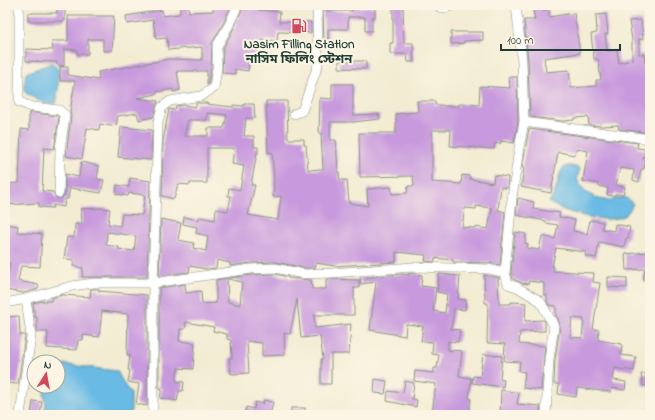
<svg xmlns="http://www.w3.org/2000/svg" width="655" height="420" font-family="'Indie Flower','Noto Sans Bengali',sans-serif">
  <rect width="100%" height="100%" fill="#fcf5e5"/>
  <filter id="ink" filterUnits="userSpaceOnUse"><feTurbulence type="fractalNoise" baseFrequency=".025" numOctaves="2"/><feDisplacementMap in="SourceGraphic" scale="8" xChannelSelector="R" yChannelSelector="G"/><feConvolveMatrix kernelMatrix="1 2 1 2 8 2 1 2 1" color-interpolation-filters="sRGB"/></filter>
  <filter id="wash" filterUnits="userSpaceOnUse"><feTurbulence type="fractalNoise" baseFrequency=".012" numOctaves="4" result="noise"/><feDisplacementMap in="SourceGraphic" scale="16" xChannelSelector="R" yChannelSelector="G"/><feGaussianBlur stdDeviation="0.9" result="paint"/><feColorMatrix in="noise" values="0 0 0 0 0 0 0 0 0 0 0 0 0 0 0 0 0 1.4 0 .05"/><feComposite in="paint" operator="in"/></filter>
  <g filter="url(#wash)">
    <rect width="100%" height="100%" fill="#f3ecd3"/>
    <g fill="#69bae4" stroke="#447c8c">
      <path d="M52 63C53 64 56 67 57 68 60 74 58 97 56 103 46 107 34 98 26 93L24 89 26 73Z"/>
      <path d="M566 166H571L580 168 577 179C583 192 595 201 610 200 615 200 620 196 626 198 629 199 631 202 633 204 630 210 627 215 621 217 607 224 560 212 549 202 551 199 553 197 554 194 559 185 557 171 566 166Z"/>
      <path d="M62 364 117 371 125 386 131 393V412L126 415H42L46 405 44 395 45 386H58V365Z"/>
    </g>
    <g id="blocks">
      <g fill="#c799dd" fill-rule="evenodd">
        <path d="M180 5H188L189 12 213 11 214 5H231L224 22 212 43 211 68 208 84 207 85V71H177L180 90 173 92V89L157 92V94L137 98 158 101 153 117 139 120 137 113 118 116 116 125 111 126 100 124 99 130 87 128 82 159 66 156 71 116 70 112 75 81H60V67H68V75L99 80 98 72 169 59 202 60V47L168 50 167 38 156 39 153 20 127 24 126 16 162 10 163 16 179 14V13H180Z"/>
        <path d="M244 5H249L259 10 280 12 279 22H311V33L278 32 277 41 263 40V60H249L248 71 235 69V74L222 73 223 48 234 28Z"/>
        <path d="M393 5H403L404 43H413L414 62H408L407 54H390V43H393Z"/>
        <path d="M532 5H544V11L549 10V17L574 13 580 53 544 58 546 72 569 70 571 88 596 86V80H601L598 59H594L591 34 597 33 596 15 606 14 608 34H605L607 51 617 50 619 63 632 60V40L629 21 641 20 643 39H639V54H644L645 62H650V133L619 129 618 125 602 126 589 125 588 117 574 118V120L563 121 530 117 528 61 524 20H535Z"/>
        <path d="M57 7H65V21H28V13H57Z"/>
        <path d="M352 7H375V17H372V31H365V17H348V29H328V39H324L323 11H352Z"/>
        <path d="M68 16H114L112 51H103V39H88V54H77V50L64 49V66L57 65V62L26 61V49L53 50 52 41H68Z"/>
        <path d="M451 32H483V40L464 41V43L451 44Z"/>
        <path d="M339 61H366V69L339 68Z"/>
        <path d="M509 77H517L518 122 514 143 501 141 500 144 495 143 494 149 450 146 451 130H432V182L461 184 462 175 470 176V179L493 183 494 175 508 177 507 188 501 187 498 210 505 212 500 265 489 263 453 262V260L435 258 434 262 425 261 426 255 396 252V262L335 266 316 263 315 268H305L275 262 251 263 230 266V263L217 260 216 268 206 269 190 266 189 272 159 276 161 219 181 223 178 240 194 243 193 248 206 251 208 236 196 233 197 227 183 224 184 217 199 220V217L215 220 216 209 228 211 231 196H228L229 188 240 190 244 166 232 164 234 148H207V183H190V185L178 184 174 199 162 196 163 141 169 109 175 110 176 106 183 105 196 107V103H207V104L233 107V105L244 106V104H254L255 118H246L244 136H254V147H258V153H257L251 185H255L248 215 278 220 281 196 273 197 274 179 272 152 268 153 266 101H287L288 139H304V145H306L308 170 323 169 321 133H319L320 98 332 99V84H353V115L379 114 380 119 353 122H330V140H336L338 172H339L340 180H347L349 203 368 206 367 189 391 187 392 194 407 193 408 186H414L413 176 360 177 359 133H396V114L418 112 417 101H435V105H443V106H459V104L479 105 480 86 510 88ZM207 113 227 115 224 128H208V136H184L188 120H207ZM476 206 492 208 488 229 475 227 474 228 462 227 465 208 476 209Z"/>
        <path d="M29 112 57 116 59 117 54 149 44 148 42 191 53 192 56 198H62L65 193V174L79 177 81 162 99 166 97 179 104 180 101 193 70 188 68 199H65L64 207 53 205V208L39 207V203L5 205V184L19 183 21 129 29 130Z"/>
        <path d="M121 127 152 130 151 160 118 157Z"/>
        <path d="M529 129 638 143 637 148 645 149 643 160H646L644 169H641L639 182 633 180 634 170 620 168 616 185 625 187 623 195 615 194 614 196 607 195 608 188 598 186 599 184 583 181 588 151 576 149 575 155 558 152 551 193 521 187 524 168H522Z"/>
        <path d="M130 178 150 181 147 277H82L83 268 73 266 74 260 64 259 67 237 74 238 75 224H82L81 209 102 208 110 209 108 224 120 226 122 214 142 215 145 195 129 193 128 196 116 194 117 185 129 187ZM107 232 136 236 134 251 118 249 119 247 106 245Z"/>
        <path d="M518 198 534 202 533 209 560 213 559 217 575 220 573 231 587 234 590 220 603 222 602 229 614 231 615 224 630 227 628 238H626L624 247 599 242 596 258 585 256 586 252 556 248 552 267H554L553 271 594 273 593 282 600 283 593 329 599 330 598 340 622 344 621 355 636 357 634 371 615 368 613 380 626 382 625 390 612 388 611 392 577 388 576 397 558 394 559 384H554L555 360 560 327 558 318 556 316V306L549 305 547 301V295H544V283L529 281 528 284 522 283 513 279 511 272 515 232 526 234 525 243 528 244 527 248 539 250 542 236 555 239 558 225 545 223 546 221 516 215ZM572 318 584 319 582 338 570 337Z"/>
        <path d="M6 224 18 226 17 232 42 234 40 267 21 266 18 281 39 285 38 289 24 293 5 290 10 263 5 262V231Z"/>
        <path d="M650 252V281L643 280 645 269 626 270 625 254Z"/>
        <path d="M409 273 422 275 421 286 436 288 433 311 445 313 447 294 437 292 439 274 460 276 458 299 466 300 465 310 454 309 451 329 460 330 458 342 448 341V350L462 351 459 376 471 378 469 398 471 399 469 413 461 412V415H450L432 413 436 384 414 381 415 371 434 373V368H437L439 355 432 354 433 342 421 341 423 326 406 324 405 336 370 330 376 282 361 284 360 278 402 274 409 275Z"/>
        <path d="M275 274 288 277V278L311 280 312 289H326V279L359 280V288H354V315H314L315 328 351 324 349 354H331V384H321V359H323L320 336 301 338 297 299 290 334 284 333 285 355 262 356V343L247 341 249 373 231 374 229 358H232L231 340 227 339V334L213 331 214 327 186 322 185 329H180L179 341 195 343 193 369 178 368 176 381 184 382 183 391H179L177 401 160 398 162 388H159V288L185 284 186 293 201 291 202 304 216 303V280L227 278 228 302 240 305 242 282 228 279V278L252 275Z"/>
        <path d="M484 275 500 278V279H498L499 304H511V302L526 303 525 321 544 320 545 322V331L520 332 519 344 545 346 541 390 523 388 525 372 519 371 520 362 504 361 505 344 487 343 488 303H485Z"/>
        <path d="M608 277 627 278V288L608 287Z"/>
        <path d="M91 289H99V291L147 295V406L136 404 139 384 128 382 130 371 128 370 130 355H127L128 314 102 311 99 337 83 335V340H78L77 350 47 348 48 332H37V317H35L33 303 42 301H51V298L63 295 90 297Z"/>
        <path d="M19 316 20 335H25V336L18 384 5 383V353H8V332H5V317Z"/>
        <path d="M483 354 502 356 500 379 504 380 503 387 472 383 473 376 480 377Z"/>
        <path d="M650 373V385L643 386 641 374Z"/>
        <path d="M375 379 387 381 385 394 374 393Z"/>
        <path d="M405 381 414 383 412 399 417 400 416 407 387 401 388 391 403 393Z"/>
        <path d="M501 390 519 393 517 404 540 406V415H500Z"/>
        <path d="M264 400 273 402 270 415H244L246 407 254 409 255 402 263 404Z"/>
        <path d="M33 401 42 402 40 415H31Z"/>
        <rect x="291" y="408" width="14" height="7"/>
      </g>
    </g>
  </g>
  <g filter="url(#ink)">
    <use href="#blocks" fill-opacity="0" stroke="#899484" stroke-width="1"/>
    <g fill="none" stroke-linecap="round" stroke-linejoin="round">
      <g stroke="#899484" stroke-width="10">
        <g id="minor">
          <path d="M19 5V102L32 107 59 110 65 115 60 149 59 193"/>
          <path d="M437 5 441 8 449 7 451 5"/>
          <path d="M516 5 522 61 524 122 519 148 512 198 505 273 508 284 517 287 540 301 554 326 549 359 546 415"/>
          <path d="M294 114 302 111 318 65 317 5"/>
          <path d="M524 122 650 139"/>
          <path d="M5 303 26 299 72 286 94 283H153L251 269 275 268 304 274 332 273 413 267 489 269 505 273"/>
          <path d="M20 415 31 336 26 299"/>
          <path d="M153 415V283L158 122 162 107 170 101 201 96 214 88 217 68V46L229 25 238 5"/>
        </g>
      </g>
      <use href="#minor" stroke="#fff" stroke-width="9"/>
    </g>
  </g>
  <defs>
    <g id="fuel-bare" transform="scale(1.2)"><path d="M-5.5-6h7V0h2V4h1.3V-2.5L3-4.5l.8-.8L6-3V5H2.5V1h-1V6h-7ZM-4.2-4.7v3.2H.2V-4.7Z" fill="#d1495b" stroke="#fcf5e5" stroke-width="2.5" paint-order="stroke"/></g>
  </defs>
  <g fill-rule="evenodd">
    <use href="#fuel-bare" x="299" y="26"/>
  </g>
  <g text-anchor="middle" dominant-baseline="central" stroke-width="4" stroke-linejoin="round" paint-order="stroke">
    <g font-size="13" font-weight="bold" fill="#1f3d34" stroke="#fcf5e5">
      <text x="299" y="44">Nasim Filling Station<tspan x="299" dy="15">নাসিম ফিলিং স্টেশন</tspan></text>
    </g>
  </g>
  <rect width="655" height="420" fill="none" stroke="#fcf5e5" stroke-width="20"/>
  <g transform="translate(46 374) rotate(11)"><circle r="19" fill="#fcf5e5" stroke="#a4ab9e"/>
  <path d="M0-3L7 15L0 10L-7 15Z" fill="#d1495b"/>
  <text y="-6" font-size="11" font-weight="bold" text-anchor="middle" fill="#1f3d34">N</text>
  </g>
  <path d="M501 44v6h119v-6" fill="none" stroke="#1f3d34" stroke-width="2"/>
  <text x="507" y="44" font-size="12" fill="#1f3d34" stroke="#fcf5e5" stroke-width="3" paint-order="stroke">100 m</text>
</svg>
